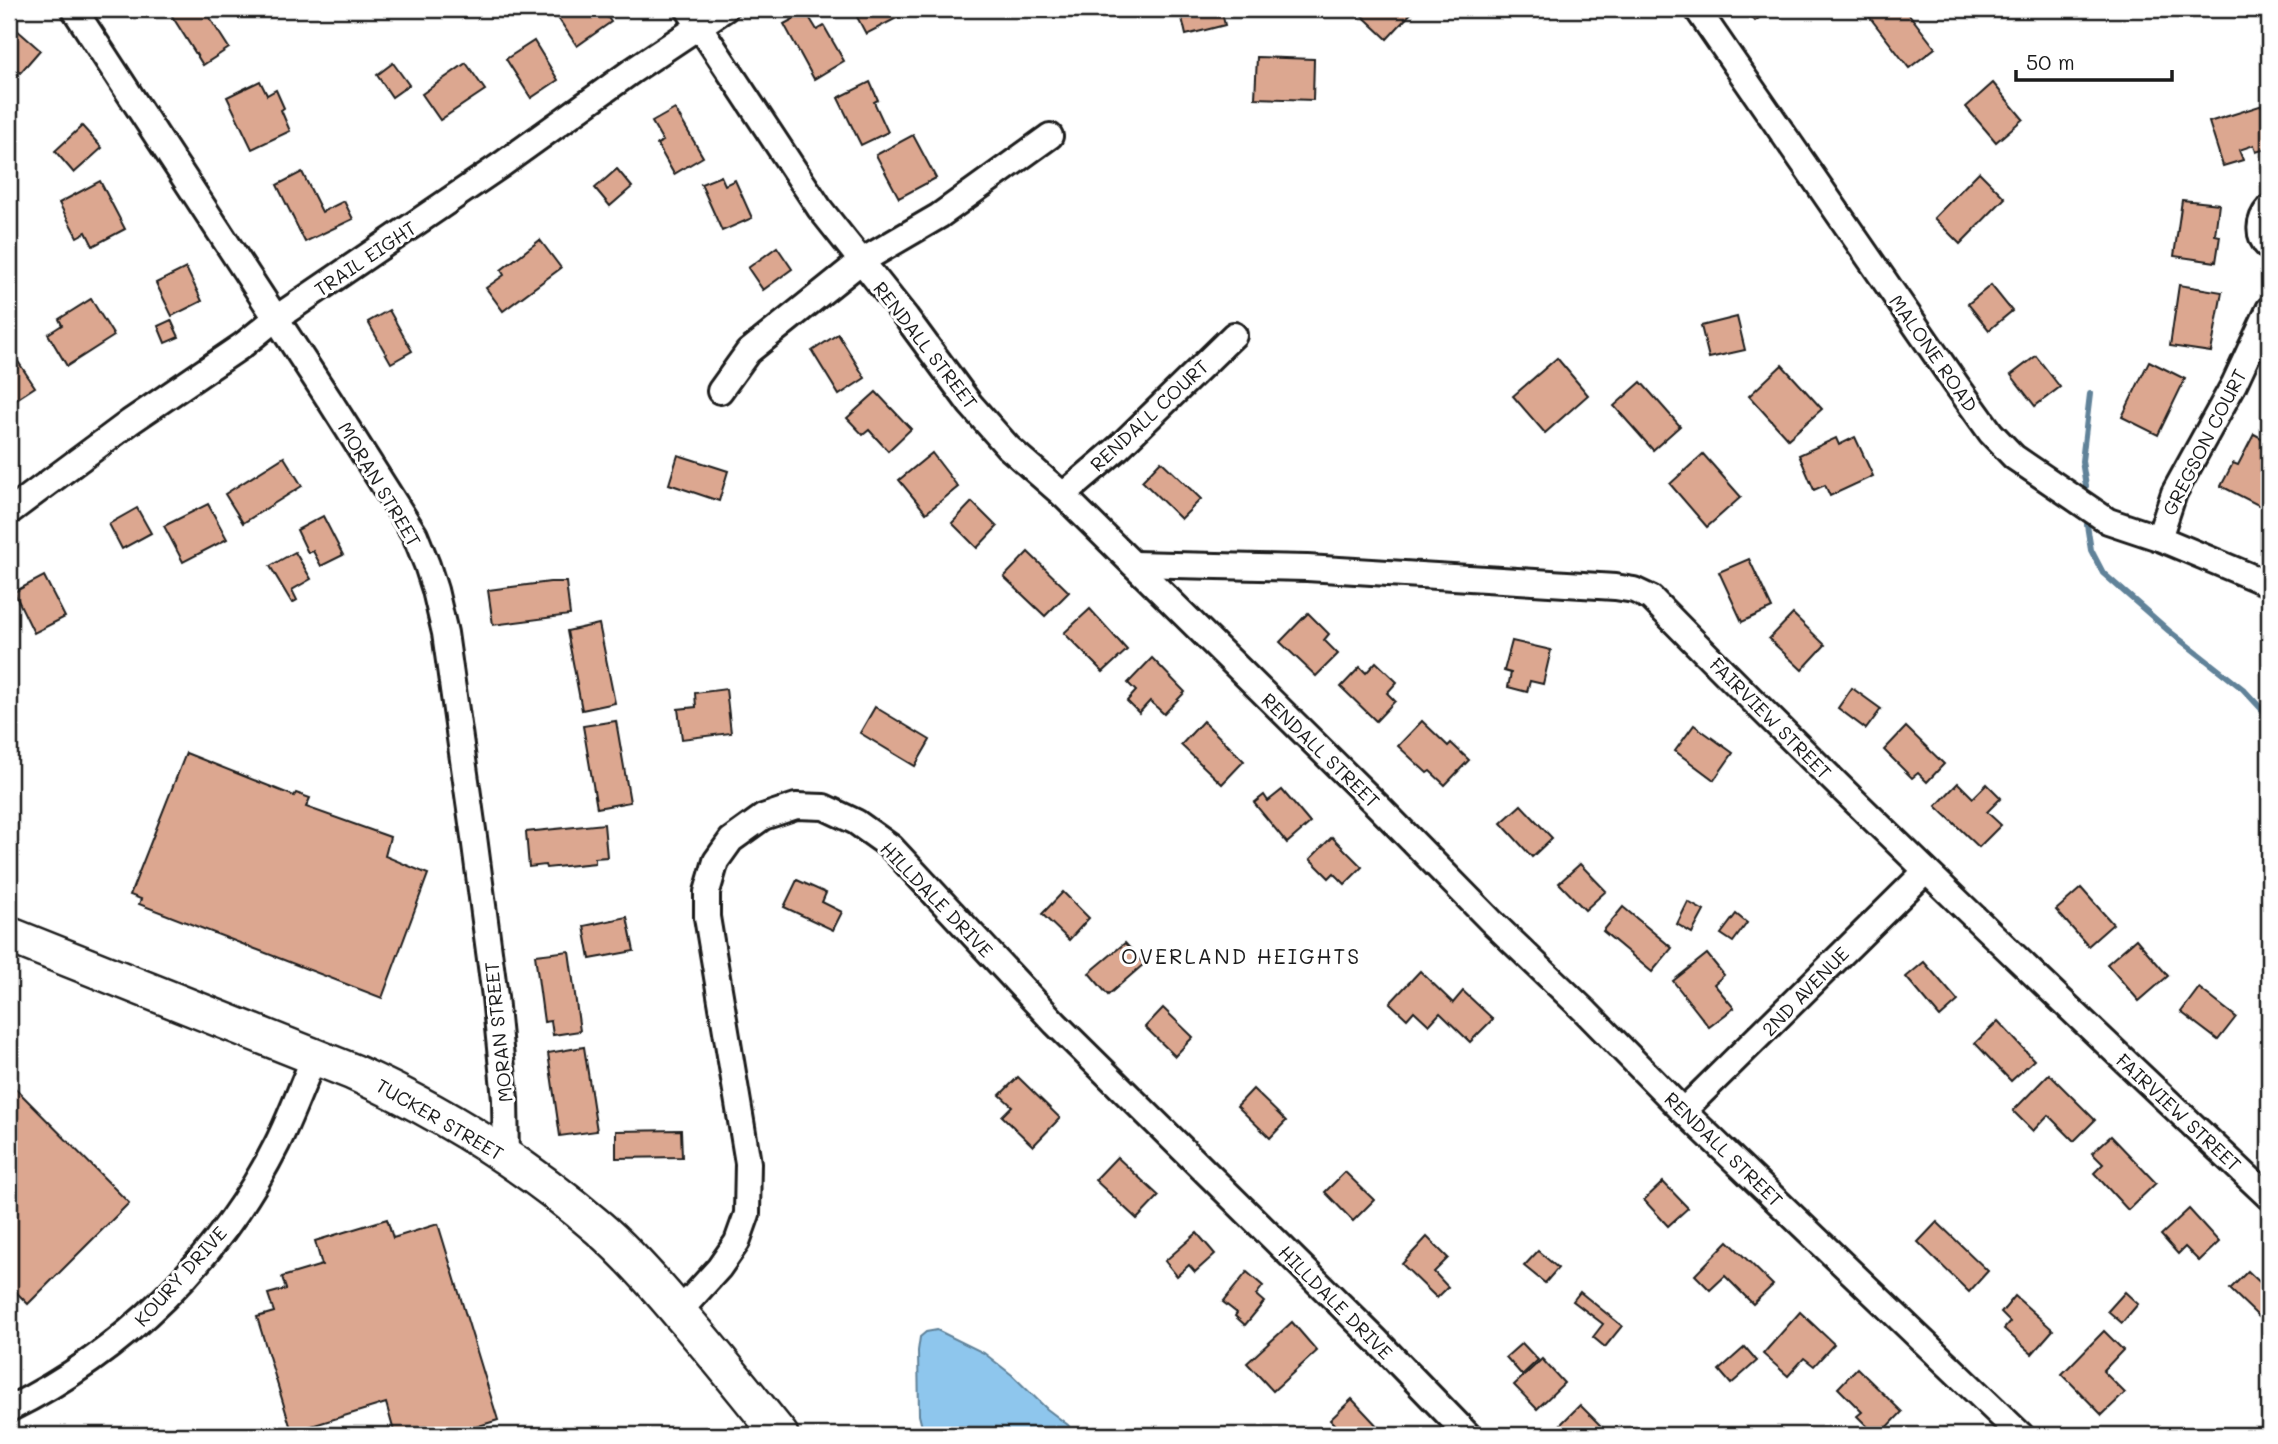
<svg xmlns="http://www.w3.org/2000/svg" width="2278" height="1444" font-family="Mali,sans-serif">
  <rect width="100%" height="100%" fill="#fff"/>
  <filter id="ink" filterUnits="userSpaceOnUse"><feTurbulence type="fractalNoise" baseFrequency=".0143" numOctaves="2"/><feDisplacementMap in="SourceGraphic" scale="14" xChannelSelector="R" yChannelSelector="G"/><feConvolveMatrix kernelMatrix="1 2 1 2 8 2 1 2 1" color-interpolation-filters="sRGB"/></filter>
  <g filter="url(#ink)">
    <path fill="#8ec6ed" stroke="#608299" stroke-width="2" d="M937 1330 984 1353 1012 1375 1047 1409 1068 1425 1075 1435H924L919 1415 918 1351 920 1337 926 1332Z"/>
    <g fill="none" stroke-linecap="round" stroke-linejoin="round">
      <g stroke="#608299" stroke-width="6">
        <path d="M2086 486 2082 461 2090 394"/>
        <path d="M2087 525 2091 550 2103 573 2169 631 2243 689 2269 717"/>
      </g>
    </g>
    <g fill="#dca790" stroke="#1c1c1c" stroke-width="2">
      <path d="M183 9H186L189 13 196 9H204L229 48 203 65 172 16Z"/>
      <path d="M552 9H602L611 22 577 46Z"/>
      <path d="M869 9H914L866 34 856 15Z"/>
      <path d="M1180 9H1221L1225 25 1186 35Z"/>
      <path d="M1355 9H1415L1387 39Z"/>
      <path d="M1745 9H1771L1755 21Z"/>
      <path d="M1877 9H1905L1935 48 1909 68 1868 15Z"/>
      <path d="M806 12 817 30 824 26 844 61 814 79 784 24Z"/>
      <path d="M9 23 40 50 20 73 9 62Z"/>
      <path d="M534 41 558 80 531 98 506 59Z"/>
      <path d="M1257 57 1314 59 1313 100 1255 98Z"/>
      <path d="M393 63 409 85 392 97 377 75Z"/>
      <path d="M466 63 485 90 440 120 422 94Z"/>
      <path d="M260 81 267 95 276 90 284 108 281 110 290 131 252 149 227 97Z"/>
      <path d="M870 82 878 100 874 102 888 132 861 145 838 98Z"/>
      <path d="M1993 83 2023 119 1996 142 1966 107Z"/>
      <path d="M2269 103V148L2256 152 2254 145 2239 150 2243 160 2223 166 2209 122Z"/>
      <path d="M675 109 703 157 674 174 657 144 663 141 652 122Z"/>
      <path d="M82 126 102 148 74 173 55 151Z"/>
      <path d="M913 135 936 178 899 198 876 155Z"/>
      <path d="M617 169 632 187 610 206 595 188Z"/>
      <path d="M302 172 322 212 344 201 353 219 305 242 277 185Z"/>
      <path d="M1979 172 2005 198 1960 244 1934 218Z"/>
      <path d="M721 176 725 185 735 180 752 218 722 231 701 184Z"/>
      <path d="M100 181 125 229 93 246 86 232 77 237 59 203Z"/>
      <path d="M2182 200 2219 204 2215 235 2220 236 2216 262 2174 256Z"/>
      <path d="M540 240 561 268 503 311 486 288 504 275 501 270Z"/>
      <path d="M777 247 792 269 763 290 748 268Z"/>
      <path d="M186 268 202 301 172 316 156 283Z"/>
      <path d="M1991 285 2012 311 1989 330 1968 304Z"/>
      <path d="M2179 285 2222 292 2211 352 2170 346Z"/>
      <path d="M91 299 114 336 67 366 48 334 62 325 59 319Z"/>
      <path d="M389 310 412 351 391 363 368 322Z"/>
      <path d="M1737 317 1745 350 1709 358 1701 326Z"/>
      <path d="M171 320 179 337 165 343 158 326Z"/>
      <path d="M838 334 865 378 839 395 812 351Z"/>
      <path d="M13 354 35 387 9 404V357Z"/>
      <path d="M2036 356 2060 387 2035 406 2011 375Z"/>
      <path d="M1557 358 1588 395 1545 433 1513 396Z"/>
      <path d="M2149 361 2185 379 2158 435 2122 417Z"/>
      <path d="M1782 365 1822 409 1788 439 1749 396Z"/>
      <path d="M1641 382 1680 426 1653 450 1614 406Z"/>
      <path d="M876 392 911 429 888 451 869 430 863 435 847 418Z"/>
      <path d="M2254 434 2269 442V493L2262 507 2221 486 2233 463 2238 465Z"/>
      <path d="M1855 437 1873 476 1830 496 1825 485 1814 490 1799 455 1836 438 1839 445Z"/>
      <path d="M932 453 958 487 926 513 899 480Z"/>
      <path d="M1703 454 1741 497 1707 527 1670 484Z"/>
      <path d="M678 455 728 471 719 501 669 484Z"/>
      <path d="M284 457 302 486 243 523 225 494Z"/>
      <path d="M1161 461 1201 499 1181 519 1142 481Z"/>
      <path d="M972 502 997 527 977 548 952 523Z"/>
      <path d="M208 504 227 539 183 562 164 526Z"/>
      <path d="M137 508 151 533 122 549 109 524Z"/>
      <path d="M323 516 343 555 321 566 313 551 308 553 297 530Z"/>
      <path d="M295 552 311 579 292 590 297 600 292 603 270 566Z"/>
      <path d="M1028 552 1069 592 1045 616 1004 577Z"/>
      <path d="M1749 559 1772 608 1742 622 1719 572Z"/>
      <path d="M44 576 65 617 34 633 14 592Z"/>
      <path d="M550 582H566L570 615 493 625 488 590Z"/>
      <path d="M1090 609 1127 650 1103 672 1064 633Z"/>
      <path d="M1308 613 1329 634 1324 640 1338 654 1316 676 1280 642Z"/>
      <path d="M1793 614 1825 645 1802 670 1769 639Z"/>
      <path d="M599 624 615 703 582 710 567 631Z"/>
      <path d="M1512 641 1551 650 1543 684 1530 681 1527 692 1508 687 1511 673 1504 671Z"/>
      <path d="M1152 658 1185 692 1164 714 1150 701 1139 713 1127 701 1136 691 1128 683Z"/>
      <path d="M1376 662 1397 682 1387 693 1395 701 1376 721 1341 687 1360 667 1366 673Z"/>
      <path d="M1852 688 1881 709 1866 729 1838 708Z"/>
      <path d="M726 689 731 733 682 739 678 709 696 707 695 693Z"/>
      <path d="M875 707 930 740 915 766 860 733Z"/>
      <path d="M616 721 630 802 597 808 583 726Z"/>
      <path d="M1203 721 1244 761 1222 784 1181 745Z"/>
      <path d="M1422 721 1448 746 1451 743 1469 760 1445 785 1430 771 1427 773 1398 746Z"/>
      <path d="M1694 725 1733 753 1714 780 1675 751Z"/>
      <path d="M1906 727 1944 764 1927 782 1918 773 1912 778 1884 750Z"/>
      <path d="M186 753 294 796 296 793 310 798 306 807 390 837 385 856 428 874 382 998 139 904 141 899 130 895Z"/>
      <path d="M1958 783 1973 798 1987 784 2001 798 1987 812 2001 825 1979 847 1936 806Z"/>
      <path d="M1282 790 1310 823 1287 843 1254 803 1264 795 1268 801Z"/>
      <path d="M1521 805 1552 838 1532 857 1501 823Z"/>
      <path d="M604 824 607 857 595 858V863L546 868 545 865 529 867 526 832Z"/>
      <path d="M1332 837 1362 867 1345 884 1334 873 1329 878 1310 859Z"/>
      <path d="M1580 864 1606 891 1585 910 1559 883Z"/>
      <path d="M797 880 826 893 822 902 842 912 833 930 784 907Z"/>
      <path d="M2081 888 2113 924 2088 946 2056 910Z"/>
      <path d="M1063 892 1089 918 1069 940 1042 914Z"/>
      <path d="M1688 902 1704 911 1692 933 1677 924Z"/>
      <path d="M1623 907 1672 948 1652 972 1603 931Z"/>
      <path d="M1736 914 1747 923 1733 942 1721 934Z"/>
      <path d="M627 917 634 951 590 959 584 926Z"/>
      <path d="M2136 939 2168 976 2139 1001 2107 964Z"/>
      <path d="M1125 943 1144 964 1108 995 1089 973Z"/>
      <path d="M569 951 580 1031 553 1035 551 1021 544 1022 535 955Z"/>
      <path d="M1707 954 1724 975 1714 984 1734 1008 1709 1027 1673 981Z"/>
      <path d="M1924 962 1958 1001 1940 1017 1906 977Z"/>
      <path d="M1420 971 1453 1003 1463 991 1493 1019 1470 1042 1440 1013 1429 1025 1414 1011 1407 1019 1390 1003Z"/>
      <path d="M2199 988 2236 1017 2218 1040 2181 1012Z"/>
      <path d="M1163 1008 1193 1037 1175 1056 1145 1027Z"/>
      <path d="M2269 1019V1038L2260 1029Z"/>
      <path d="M1998 1021 2034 1060 2011 1081 1975 1043Z"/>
      <path d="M584 1047 597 1131 560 1136 548 1053Z"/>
      <path d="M2049 1074 2095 1120 2074 1141 2048 1115 2033 1131 2013 1111Z"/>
      <path d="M1018 1077 1060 1118 1033 1146 1002 1116 1012 1106 1000 1095Z"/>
      <path d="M9 1082 129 1203 28 1304 9 1285Z"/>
      <path d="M1253 1089 1286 1121 1270 1138 1237 1106Z"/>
      <path d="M681 1130 682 1157 616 1158V1131Z"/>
      <path d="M2111 1136 2156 1183 2128 1210 2094 1173 2103 1164 2092 1153Z"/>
      <path d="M1117 1157 1159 1196 1137 1219 1095 1180Z"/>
      <path d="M1345 1172 1374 1200 1353 1221 1325 1192Z"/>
      <path d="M1663 1182 1688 1208 1668 1226 1644 1200Z"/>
      <path d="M2189 1209 2219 1242 2199 1261 2185 1247 2178 1254 2161 1235Z"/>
      <path d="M387 1219 393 1238 438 1224 498 1420 450 1435H395L386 1403 292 1432 257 1317 274 1312 268 1294 286 1289 282 1277 322 1265 315 1241Z"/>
      <path d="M1937 1222 1988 1271 1969 1292 1918 1242Z"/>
      <path d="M1197 1233 1215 1254 1195 1272 1189 1265 1177 1276 1165 1261Z"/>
      <path d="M1427 1237 1448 1258 1434 1272 1448 1287 1437 1298 1402 1264Z"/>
      <path d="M1728 1241 1773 1285 1753 1304 1725 1276 1710 1290 1695 1275Z"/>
      <path d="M1538 1251 1558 1268 1545 1283 1524 1266Z"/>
      <path d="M2248 1271 2269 1291V1306L2259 1317 2230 1289Z"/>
      <path d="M1247 1272 1263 1286 1256 1295 1264 1302 1245 1325 1235 1316 1237 1313 1223 1302Z"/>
      <path d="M1580 1292 1622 1326 1605 1347 1593 1337 1603 1324 1573 1301Z"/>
      <path d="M2125 1292 2138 1304 2122 1323 2108 1311Z"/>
      <path d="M2015 1296 2053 1330 2032 1354 2004 1329 2010 1322 2001 1313Z"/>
      <path d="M1800 1312 1834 1344 1814 1366 1804 1358 1788 1376 1763 1354Z"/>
      <path d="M1292 1322 1317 1351 1273 1391 1247 1363Z"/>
      <path d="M2104 1331 2123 1350 2103 1371 2125 1393 2102 1415 2062 1374Z"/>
      <path d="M1522 1343 1538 1360 1522 1375 1506 1357Z"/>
      <path d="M1745 1347 1757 1361 1731 1384 1719 1370Z"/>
      <path d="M1542 1359 1564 1383 1537 1409 1514 1385Z"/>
      <path d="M1857 1368 1902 1412 1880 1435H1876L1857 1416 1862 1412 1838 1388Z"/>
      <path d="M1352 1399 1381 1430 1375 1435H1345L1330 1420Z"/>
      <path d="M1580 1405 1607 1432 1604 1435H1567L1558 1427Z"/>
    </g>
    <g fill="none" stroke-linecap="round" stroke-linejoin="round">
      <g stroke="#1c1c1c" stroke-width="30">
        <g id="street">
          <path d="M74 9 330 401 415 535 427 565 435 590 445 633 474 837 495 997 505 1099 506 1156"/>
          <path d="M688 9 820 209 906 317 970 404 1008 447 1063 495 1378 806 1491 921 1584 1010 1683 1111 2021 1435"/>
          <path d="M1697 9 1958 387 1991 433 2014 457 2108 521 2159 538 2269 584"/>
          <path d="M2269 208C2258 220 2257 236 2269 248"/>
          <path d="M720 391 748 352 860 262 939 216 1050 136"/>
          <path d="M1063 495 1118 448 1234 335"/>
          <path d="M9 512 130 422 243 345 275 319 501 165 632 71 725 9"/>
          <path d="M2159 538 2174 493 2234 384 2269 309"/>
          <path d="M1133 564 1307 568 1615 587 1634 590 1651 598C1852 803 2060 1000 2269 1197"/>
          <path d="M1683 1111 1926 871"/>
          <path d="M679 1312 719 1268 737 1242 747 1214 748 1163 707 917V892L716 861 731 840 763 817 796 806 824 807 856 822 891 847 1055 1023 1376 1340 1468 1435"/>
          <path d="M9 1409C123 1353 220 1258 277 1144 291 1116 302 1085 315 1056"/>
        </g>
      </g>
      <g stroke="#1c1c1c" stroke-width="40">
        <path id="secondary" d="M9 935 353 1072C442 1112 525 1164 599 1228 629 1254 656 1285 682 1316 716 1355 748 1395 780 1435"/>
      </g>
      <use href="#street" stroke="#fff" stroke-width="24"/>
      <use href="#secondary" stroke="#fff" stroke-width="35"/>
    </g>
  </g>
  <g text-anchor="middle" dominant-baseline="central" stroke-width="6" stroke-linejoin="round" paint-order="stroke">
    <g font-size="19" fill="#1c1c1c" stroke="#fff">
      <text transform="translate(365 258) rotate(-34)">TRAIL EIGHT</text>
      <text transform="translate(926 345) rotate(52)">RENDALL STREET</text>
      <text transform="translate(1934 353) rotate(55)">MALONE ROAD</text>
      <text transform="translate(1149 415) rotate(-43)">RENDALL COURT</text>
      <text transform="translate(2204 442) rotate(-63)">GREGSON COURT</text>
      <text transform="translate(380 484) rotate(59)">MORAN STREET</text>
      <text transform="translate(1771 718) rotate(45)">FAIRVIEW STREET</text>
      <text transform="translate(1321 750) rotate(44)">RENDALL STREET</text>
      <text transform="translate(937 899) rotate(46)">HILLDALE DRIVE</text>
      <text transform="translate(1805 991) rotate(-46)">2ND AVENUE</text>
      <text transform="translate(498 1032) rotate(-96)">MORAN STREET</text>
      <text transform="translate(2179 1112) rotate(43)">FAIRVIEW STREET</text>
      <text transform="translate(440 1119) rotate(30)">TUCKER STREET</text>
      <text transform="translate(1724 1149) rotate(44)">RENDALL STREET</text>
      <text transform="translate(180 1276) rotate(-48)">KOURY DRIVE</text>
      <text transform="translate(1336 1302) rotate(45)">HILLDALE DRIVE</text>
    </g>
    <g font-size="21" letter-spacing="2" fill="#1c1c1c" stroke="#fff">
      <text x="1241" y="955">OVERLAND HEIGHTS</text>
    </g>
  </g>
  <rect width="2278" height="1444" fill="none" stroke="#fff" stroke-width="35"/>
  <rect x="18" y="18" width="2243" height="1409" fill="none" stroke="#1c1c1c" stroke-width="2.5" filter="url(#ink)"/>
  <path d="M2016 70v10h156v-10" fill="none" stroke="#1c1c1c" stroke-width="3.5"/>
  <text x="2026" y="70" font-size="21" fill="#1c1c1c" stroke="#ffffff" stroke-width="5" paint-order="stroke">50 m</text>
</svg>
